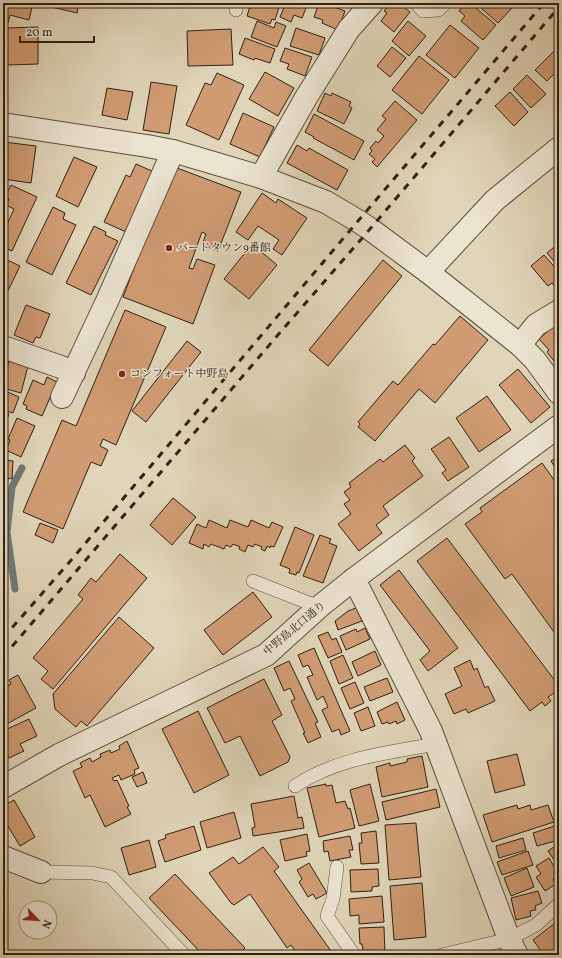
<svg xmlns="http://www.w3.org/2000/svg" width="562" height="958" font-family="Vollkorn,'Noto Serif JP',serif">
  <rect width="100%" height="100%" fill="#e0d5b8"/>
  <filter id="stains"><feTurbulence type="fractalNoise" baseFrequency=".005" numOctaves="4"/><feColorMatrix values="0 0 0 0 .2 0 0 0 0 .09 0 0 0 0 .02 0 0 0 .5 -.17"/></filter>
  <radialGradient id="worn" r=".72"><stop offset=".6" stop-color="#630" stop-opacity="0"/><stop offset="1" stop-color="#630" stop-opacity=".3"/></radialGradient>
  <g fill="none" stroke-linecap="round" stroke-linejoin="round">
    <path stroke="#707a77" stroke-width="7" d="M15 589 7 532 12 487 22 468"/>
  </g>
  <g fill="#d19c74" stroke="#302113">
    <path d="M3 3H33L29 20 10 15 8 23 3 22Z"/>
    <path d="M44 3H86V5L79 3 77 13 43 5Z"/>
    <rect x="188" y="3" width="30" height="2"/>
    <path d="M251 3H267L279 7 275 20 272 19 270 24 247 16Z"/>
    <path d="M286 3H308L302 18 294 15 291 22 280 17Z"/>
    <path d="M319 3H324L345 11 338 30 322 23 323 20 314 17Z"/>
    <path d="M337 3H351L349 8Z"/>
    <path d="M391 3H399L410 12 394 32 381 21 387 13 384 11Z"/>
    <path d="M466 3H470L496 25 483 40 461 21 465 16 459 11Z"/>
    <path d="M484 3H512L515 5 498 23 480 7Z"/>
    <path d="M257 21 274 28 276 22 286 26 277 47 251 37Z"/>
    <path d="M408 21 426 36 409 56 392 41Z"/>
    <path d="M450 25 479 48 455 78 426 55Z"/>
    <path d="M38 27V64L7 65 6 28Z"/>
    <path d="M296 28 325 38 319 55 290 46Z"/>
    <path d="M231 29 233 65 188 66 187 31Z"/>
    <path d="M245 38 275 49 270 63 255 58 254 60 239 54Z"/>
    <path d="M559 46V77L555 73 547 81 535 70Z"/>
    <path d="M392 47 406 58 390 77 377 66Z"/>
    <path d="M285 48 312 57 305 76 287 69 289 64 280 61Z"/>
    <path d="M419 56 449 80 422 114 392 90Z"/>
    <path d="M265 72 294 88 278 116 249 99Z"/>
    <path d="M217 73 244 85 219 140 186 125 205 83 211 85Z"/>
    <path d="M527 75 546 94 531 108 513 89Z"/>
    <path d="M151 82 177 86 169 134 143 130Z"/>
    <path d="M107 88 133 92 127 120 102 115Z"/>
    <path d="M510 92 528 112 514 126 495 106Z"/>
    <path d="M325 93 331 96 332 93 351 102 349 106 352 108 344 124 317 111Z"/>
    <path d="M395 101 417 120 377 167 372 162 375 159 369 154 372 151 370 148 376 141 378 143 384 136 377 130 386 119 382 116Z"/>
    <path d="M243 113 274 127 260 157 230 144Z"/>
    <path d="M314 114 364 141 354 160 313 138 314 137 305 132Z"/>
    <path d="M4 142 36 146 31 183 3 179 6 161H3Z"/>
    <path d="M297 145 307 151 309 148 348 170 337 190 287 163Z"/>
    <path d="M74 157 97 167 78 207 56 196Z"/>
    <path d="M136 164 154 172 126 232 104 222 126 175 130 177Z"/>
    <path d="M177 168 241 192 218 251 202 245 206 234 202 232 189 268 193 269 197 259 215 265 193 324 123 297 165 187 169 189Z"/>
    <path d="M11 185 37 197 12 251 3 247V233L14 209 6 205 9 199 5 197Z"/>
    <path d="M262 193 276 203 278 199 307 218 282 255 273 249 279 240 258 226 248 240 236 232Z"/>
    <path d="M53 207 65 213 63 219 76 225 52 275 26 262Z"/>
    <path d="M94 226 106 232 105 235 118 241 91 295 66 283Z"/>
    <path d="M559 243V267L547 253Z"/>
    <path d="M252 244 277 265 249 299 224 279Z"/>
    <path d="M544 255 559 272V291L552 283 548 286 531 266Z"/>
    <path d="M3 258 20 266 3 301Z"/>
    <path d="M383 260 402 276 328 366 309 350Z"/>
    <path d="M26 305 50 314 40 338 36 337 33 343 14 335Z"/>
    <path d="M125 310 166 327 116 445 103 439 100 446 108 450 101 466 91 462 63 529 23 512 62 420 76 426Z"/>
    <path d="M460 316 488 340 435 403 419 389 375 441 358 427 360 424 358 422 393 381 398 385 433 344 435 345Z"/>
    <path d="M556 324 559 327V356L554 361 547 352 549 350 539 339Z"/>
    <path d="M187 341 201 352 146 422 132 411Z"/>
    <path d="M9 361 28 366 21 393 3 388V384Z"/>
    <path d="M518 369 550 407 531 423 499 385Z"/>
    <path d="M47 377 57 382 42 416 26 409 27 406 23 404 33 380 44 385Z"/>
    <path d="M3 390 19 397 13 413 3 410Z"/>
    <path d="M487 396 511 430 479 452 456 418Z"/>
    <path d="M3 412 9 414 3 430Z"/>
    <path d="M17 418 35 426 21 457 6 450 10 440 8 439Z"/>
    <path d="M449 437 469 467 448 481 442 473 446 470 431 449Z"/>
    <path d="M405 445 415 458 412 461 423 476 383 506 389 515 376 525 382 533 359 551 338 524 351 514 344 504 350 500 344 492 351 487 349 483 380 459 383 462Z"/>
    <path d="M559 455V474L551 461Z"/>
    <path d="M3 460 13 461 12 479 8 478 6 499H3Z"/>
    <path d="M542 463 559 487V639L512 574 505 579 465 524 482 512 480 508Z"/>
    <path d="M173 498 196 517 172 545 150 525Z"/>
    <path d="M209 520 227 528 230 520 248 527 251 520 269 528 272 522 283 527 274 547 270 546V548L267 546 265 551 261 549 262 547 255 544 253 547 248 545 245 552 239 549 240 547 233 544 231 547 226 545 224 549 211 544 209 547 204 544 203 549 189 543 197 524 206 528Z"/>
    <path d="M40 523 58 530 53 543 35 535Z"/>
    <path d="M295 527 314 535 299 573 297 572 296 575 289 573 290 569 280 565Z"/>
    <path d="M320 535 331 539 329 543 337 546 323 583 303 576Z"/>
    <path d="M447 538 559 686V690L548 697 551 701 545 706 542 702 530 711 417 561Z"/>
    <path d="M120 554 147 578 53 689 41 679 48 671 33 658 83 599 78 595 91 578 96 582Z"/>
    <path d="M399 570 458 648 428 671 420 660 430 651 380 585Z"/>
    <path d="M253 592 272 617 223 655 204 630Z"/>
    <path d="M356 608 362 621 338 630 335 621 348 611Z"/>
    <path d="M119 617 154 648 87 726 81 721 76 727 55 709 53 694Z"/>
    <path d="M365 628 370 639 346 650 340 636 356 629 357 632Z"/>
    <path d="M328 632 332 640 336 638 342 652 328 658 318 636Z"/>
    <path d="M314 648 350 731 341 735 339 729 332 732 322 710 328 707 323 696 317 700 307 677 313 675 308 665 303 667 298 655Z"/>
    <path d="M375 651 381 665 358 676 352 662Z"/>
    <path d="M343 655 353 678 339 684 330 661Z"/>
    <path d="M470 660 474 670 477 668 485 688 488 686 495 701 468 713 466 709 454 714 445 694 462 686 454 668Z"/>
    <path d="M289 661 318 722 315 723 321 737 308 743 303 733H305L291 701 295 699 290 688 284 691 274 668Z"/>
    <path d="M18 675 36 708 3 726V692H4L3 688 11 684 9 680Z"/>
    <path d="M387 678 393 692 370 701 364 687Z"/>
    <path d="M264 679 282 715 272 721 290 757 288 762 260 776 240 736 225 743 207 708Z"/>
    <path d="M355 682 364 703 350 709 341 688Z"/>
    <path d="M397 702 405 720 397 724 396 721 389 724 388 722 382 724 377 712Z"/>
    <path d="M368 707 375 726 361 731 354 713Z"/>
    <path d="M198 711 229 775 194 793 162 729Z"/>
    <path d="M29 719 37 736 20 744 24 751 9 758 3 746V731Z"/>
    <path d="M127 741 139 768 134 770 135 774 121 780 119 775 112 778 114 781 117 780 129 806 127 807 131 814 105 827 90 795 85 798 73 771 82 767 80 763 90 758 92 762 101 757 100 754 110 750 111 753 120 749 119 746Z"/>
    <path d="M517 754 525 785 495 793 487 761Z"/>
    <path d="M3 756 7 764 3 766Z"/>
    <path d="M422 756 428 787 382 797 376 767 390 763V766L407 762V759Z"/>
    <path d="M143 772 147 783 137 787 132 777Z"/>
    <path d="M326 784V786L332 785 336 803 345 801 348 809 350 808 355 828 319 837 307 788Z"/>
    <path d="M370 784 379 821 359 826 350 790Z"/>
    <path d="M436 789 440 807 386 820 382 802Z"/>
    <path d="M294 796 298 818 302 817 304 828 253 836 252 828 255 827 251 804Z"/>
    <path d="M14 800 35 837 20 846 3 818V806Z"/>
    <path d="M517 805 518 809 530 805 531 810 548 805 554 822 492 842 483 815Z"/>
    <path d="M234 812 241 838 207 848 200 822Z"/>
    <path d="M416 823 421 877 389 880 385 825Z"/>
    <path d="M558 825 559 829V840L537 846 533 833Z"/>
    <path d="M194 826 201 850 165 862 158 841 166 838 165 835Z"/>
    <path d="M376 831 379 863 361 864 359 843H362L361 833Z"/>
    <path d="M307 834 310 851 306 852 307 856 285 861 280 840Z"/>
    <path d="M350 836 353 850H349L351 857 330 861 328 851 324 852 323 841Z"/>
    <path d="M523 838 526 850 499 858 496 846Z"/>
    <path d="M149 840 156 867 129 875 121 848Z"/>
    <path d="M558 844 559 846V867L548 851Z"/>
    <path d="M263 847 279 867 274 871 331 951 325 955H298L291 945 287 948 250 894 234 905 231 903 209 873 233 857 239 864Z"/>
    <path d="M528 851 533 865 502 875 497 862Z"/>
    <path d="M549 858 559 875 553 879 556 884 545 891 536 877 541 874 536 866Z"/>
    <path d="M309 863 327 893 316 899 313 894 308 897 299 882 302 879 297 870Z"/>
    <path d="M527 868 534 887 511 896 504 878Z"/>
    <path d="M378 869 379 886 372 887V891L351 892 350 870Z"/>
    <path d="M175 874 245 948 238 955H203L149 898Z"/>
    <path d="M422 883 426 937 394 940 390 886Z"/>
    <path d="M538 891 542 903 535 906 536 910 530 911 531 916 516 920 511 898Z"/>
    <path d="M382 896 384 922 359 924V915L350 916 349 899Z"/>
    <path d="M555 923 559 928V946L548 955H544L533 940Z"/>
    <path d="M384 927 385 955H373L372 950 363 951 362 944H360L359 928Z"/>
    <path d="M498 951 499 955H486Z"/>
  </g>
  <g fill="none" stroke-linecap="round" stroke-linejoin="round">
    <g stroke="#5c4e3c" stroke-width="14">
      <g id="service">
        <path d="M416 3 423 11 438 10 446 3"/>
        <path d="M236 10V3"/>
        <path d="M253 581 319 607"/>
        <path d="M295 786C337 758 387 753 436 744"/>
        <path d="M337 867 333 899 327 916 354 955"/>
        <path d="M41 872 92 873 111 877 184 955"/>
        <path d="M442 955 509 939 536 925 559 904"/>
      </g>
    </g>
    <g stroke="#5c4e3c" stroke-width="24">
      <g id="minor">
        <path d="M3 124 147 146 173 151 261 177 326 202 358 221 370 229 428 272 520 345 535 360 559 393"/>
        <path d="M261 177 307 96 349 29 372 3"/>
        <path d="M428 272 495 200 559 148"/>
        <path d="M520 345 536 325 559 311"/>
        <path d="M3 347 61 367 74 373"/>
        <path d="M62 397 108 299 173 151"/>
        <path d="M354 579 431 731 509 939 517 955"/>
        <path d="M3 857 41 872"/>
      </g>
    </g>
    <g stroke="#5c4e3c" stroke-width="24">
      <path id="tertiary" d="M3 787 59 755 266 655 319 607 354 579 559 426"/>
    </g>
    <use href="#service" stroke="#ebe4d1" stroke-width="13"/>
    <use href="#minor" stroke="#ebe4d1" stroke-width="22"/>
    <use href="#tertiary" stroke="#ebe4d1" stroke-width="22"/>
    <g stroke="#302113" stroke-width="3" stroke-dasharray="7 7" stroke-linecap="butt">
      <path d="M3 638 67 565 358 221 544 3"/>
      <path d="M3 657 277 336 370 229 559 7"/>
    </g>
  </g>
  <g fill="#8f2418" stroke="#ebe4d1" stroke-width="1.5">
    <circle cx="169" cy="248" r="4"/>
    <circle cx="122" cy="374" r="4"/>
  </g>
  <g text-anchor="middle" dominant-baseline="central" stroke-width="3" stroke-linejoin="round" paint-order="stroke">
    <g font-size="11" fill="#302113" stroke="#ebe4d1" text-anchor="start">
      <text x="177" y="248">バードタウン9番館</text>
      <text x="130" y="374">コンフォート中野島</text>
    </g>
    <g font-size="11" fill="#302113" stroke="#ebe4d1">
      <text transform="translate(295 629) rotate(-40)">中野島北口通り</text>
    </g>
  </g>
  <rect width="562" height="958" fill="none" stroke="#e0d5b8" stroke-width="16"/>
  <rect x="4" y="4" width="554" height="950" fill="none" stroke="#302113" stroke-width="2"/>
  <rect x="8" y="8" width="546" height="942" fill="none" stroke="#302113"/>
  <g transform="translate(38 920) rotate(115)"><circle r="19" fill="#ebe4d1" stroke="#a09685"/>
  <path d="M0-3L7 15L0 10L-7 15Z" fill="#8f2418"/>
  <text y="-6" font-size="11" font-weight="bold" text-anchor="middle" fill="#302113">N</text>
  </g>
  <path d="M20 36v6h74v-6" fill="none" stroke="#302113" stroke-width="2"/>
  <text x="26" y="36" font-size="12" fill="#302113" stroke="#ebe4d1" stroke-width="3" paint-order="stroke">20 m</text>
  <rect width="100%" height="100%" filter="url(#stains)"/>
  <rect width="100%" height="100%" fill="url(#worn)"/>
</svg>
